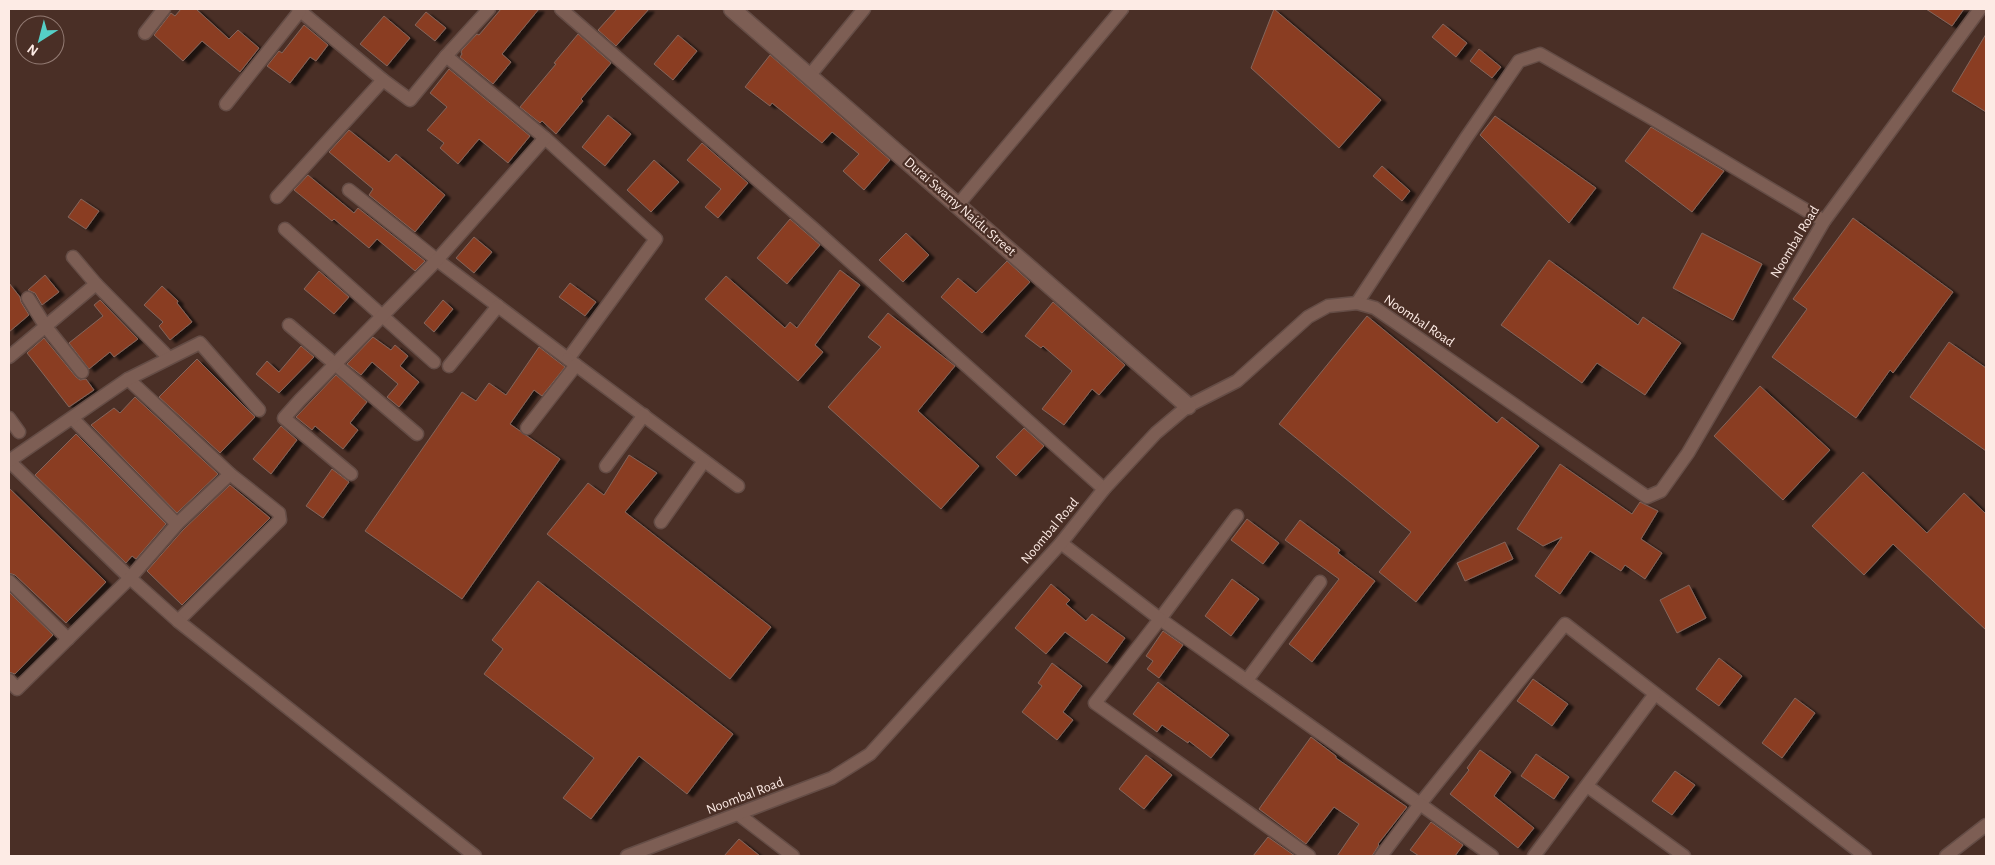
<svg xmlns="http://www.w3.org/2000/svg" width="1995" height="865" font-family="'Alegreya Sans',sans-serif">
  <defs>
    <filter id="shadow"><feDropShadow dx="5.5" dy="3" stdDeviation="1" flood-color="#0009"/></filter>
  </defs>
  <rect width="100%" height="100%" fill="#4a2f26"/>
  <g fill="#8a3e23" stroke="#84655b" filter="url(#shadow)">
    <path d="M181 9H196L229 39 238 30 259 48 240 72 202 41 183 61 154 35 171 13 175 16Z"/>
    <path d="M501 9H539L502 54 511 62 493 84 460 57 462 54 461 52 462 50 477 34 479 35Z"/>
    <path d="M617 9H649L616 46 598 30Z"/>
    <path d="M1274 9 1381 100 1339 148 1251 68Z"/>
    <path d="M1926 9H1964L1952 26Z"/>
    <path d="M426 12 446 28 435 41 415 25Z"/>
    <path d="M384 16 410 38 387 66 360 44Z"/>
    <path d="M1443 24 1467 43 1456 57 1432 37Z"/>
    <path d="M304 25 328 45 316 61 310 57 290 83 267 66 279 51 282 53Z"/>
    <path d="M578 34 611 63 581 99 583 101 556 134 542 121 540 123 520 107 556 64 554 63Z"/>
    <path d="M1986 34V112L1952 91Z"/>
    <path d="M678 35 697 51 673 80 654 64Z"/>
    <path d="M1479 49 1501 67 1492 78 1470 61Z"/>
    <path d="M770 55 890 160 864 190 843 171 859 154 832 132 822 143 772 103 770 106 745 87Z"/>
    <path d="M449 69 530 136 508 163 479 139 458 164 440 148 444 143 427 130 447 107 430 93Z"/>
    <path d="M608 115 631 134 605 166 582 147Z"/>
    <path d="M1495 116 1596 188 1569 223 1480 135Z"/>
    <path d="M1651 127 1724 171 1692 212 1625 161Z"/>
    <path d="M349 130 389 162 396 154 445 195 415 232 369 195 373 189 329 152Z"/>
    <path d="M702 143 748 183 718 218 705 207 721 189 687 160Z"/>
    <path d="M654 160 679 182 651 212 627 190Z"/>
    <path d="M1382 166 1410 191 1402 201 1373 176Z"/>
    <path d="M308 175 354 213 358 208 425 261 415 271 377 239 369 248 334 219 332 221 294 190Z"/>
    <path d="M81 199 99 211 86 229 68 217Z"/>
    <path d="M1853 218 1953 292 1893 373 1890 370 1856 418 1772 357 1807 309 1793 299Z"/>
    <path d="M790 219 820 245 787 284 757 258Z"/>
    <path d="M906 233 929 255 903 282 879 260Z"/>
    <path d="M1702 233 1762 264 1733 320 1673 288Z"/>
    <path d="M474 237 492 252 474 273 456 258Z"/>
    <path d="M1549 260 1638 325 1643 317 1681 343 1645 395 1597 363 1582 383 1501 325Z"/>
    <path d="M1007 261 1030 282 982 333 941 297 958 278 976 293Z"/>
    <path d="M840 270 860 285 815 345 823 352 798 381 705 299 726 276 785 328 790 322 797 328Z"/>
    <path d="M319 271 349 297 334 314 304 289Z"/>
    <path d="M45 275 59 292 42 305 35 293 28 290Z"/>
    <path d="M9 283 20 297 21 302 29 315 9 332Z"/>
    <path d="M570 283 596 302 585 316 559 297Z"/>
    <path d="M162 286 178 301 177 303 192 322 170 340 159 326 163 322 144 305Z"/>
    <path d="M100 300 138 339 114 357 110 352 89 369 69 343 103 316 94 305Z"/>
    <path d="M443 300 453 309 434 332 424 323Z"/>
    <path d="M1053 302 1125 365 1099 395 1092 389 1064 425 1042 409 1072 371 1043 346 1041 348 1025 336Z"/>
    <path d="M888 313 955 366 918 411 979 466 941 509 828 407 881 347 868 337Z"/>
    <path d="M1367 316 1497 423 1502 417 1539 446 1416 602 1379 572 1411 532 1279 424Z"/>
    <path d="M373 337 391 350 395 345 408 356 400 366 419 382 399 407 387 397 398 384 372 362 361 375 347 364Z"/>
    <path d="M44 338 76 377 80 380 86 379 94 390 69 407 27 353Z"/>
    <path d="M1949 342 1986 368V451L1910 397Z"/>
    <path d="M301 346 314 357 279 393 256 374 267 361 279 372Z"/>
    <path d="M539 347 565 367 542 396 534 390 510 424 560 459 462 599 365 531 462 392 476 401 489 383 506 395Z"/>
    <path d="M197 359 255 417 220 453 159 397Z"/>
    <path d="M336 375 367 402 350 423 358 430 343 449 315 426 312 430 296 417Z"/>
    <path d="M1760 386 1830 450 1783 500 1714 436Z"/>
    <path d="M135 397 218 474 177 513 91 425 114 408 120 413Z"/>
    <path d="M281 426 297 440 271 474 253 459Z"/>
    <path d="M1024 428 1044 446 1016 476 996 457Z"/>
    <path d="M76 434 166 524 136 559 132 556 126 563 35 475Z"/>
    <path d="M629 455 657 473 625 512 771 627 730 679 547 534 588 483 604 495Z"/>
    <path d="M1560 464 1632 514 1640 502 1658 511 1641 539 1662 553 1645 579 1625 565 1621 571 1590 551 1560 594 1535 576 1562 537 1543 546 1517 529Z"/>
    <path d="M332 469 349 482 323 518 306 506Z"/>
    <path d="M1863 472 1927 533 1964 493 1986 514V630L1893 544 1864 575 1812 526Z"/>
    <path d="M230 485 270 518 182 605 147 571 183 530Z"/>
    <path d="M9 488 106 582 66 623 15 575 9 573Z"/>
    <path d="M1247 519 1279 543 1263 564 1231 540Z"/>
    <path d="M1300 520 1340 550 1338 553 1375 581 1312 662 1289 644 1339 579 1285 540Z"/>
    <path d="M1505 542 1513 559 1465 581 1457 563Z"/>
    <path d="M1232 579 1259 599 1231 636 1205 616Z"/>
    <path d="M538 581 733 734 687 794 639 756 591 819 563 798 594 758 484 674 503 649 492 640Z"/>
    <path d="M1051 584 1070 600 1066 604 1086 621 1092 614 1125 638 1107 663 1065 632 1046 654 1015 628Z"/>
    <path d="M1689 585 1706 618 1677 633 1660 600Z"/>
    <path d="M9 592 53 635 15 674 9 672Z"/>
    <path d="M1163 631 1183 645 1159 678 1147 669 1153 661 1146 656Z"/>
    <path d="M1719 658 1742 676 1719 706 1696 689Z"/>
    <path d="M1052 663 1082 686 1063 712 1073 720 1057 740 1022 712 1042 686 1038 683Z"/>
    <path d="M1533 679 1568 704 1552 726 1517 701Z"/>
    <path d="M1158 682 1229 735 1211 758 1189 741 1188 743 1162 725 1157 732 1133 714Z"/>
    <path d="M1795 698 1815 713 1782 758 1762 743Z"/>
    <path d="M1311 737 1336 756V758L1407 807 1378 844 1379 845 1372 856H1337L1359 824 1334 807 1306 844 1259 809Z"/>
    <path d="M1480 750 1511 772 1494 796 1534 828 1518 848 1450 794 1469 770 1467 768Z"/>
    <path d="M1536 754 1569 777 1554 799 1521 776Z"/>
    <path d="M1146 755 1172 775 1144 809 1119 789Z"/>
    <path d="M1675 771 1695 785 1672 815 1652 801Z"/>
    <path d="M1431 822 1463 845 1455 856H1419L1410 850Z"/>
    <path d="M1268 837 1295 856H1253Z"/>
    <path d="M739 839 760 856H724Z"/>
  </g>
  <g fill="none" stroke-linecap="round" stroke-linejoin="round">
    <g stroke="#654d46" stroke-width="15">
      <g id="minor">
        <path d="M298 9 383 80"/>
        <path d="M561 9 815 230 1104 489"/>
        <path d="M145 33 164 9"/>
        <path d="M810 75 864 9"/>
        <path d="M226 104 300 11"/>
        <path d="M349 190 437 260 568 359 656 239 545 138 446 56 489 9"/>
        <path d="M277 197 383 80 410 100 446 56"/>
        <path d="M957 206 1122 9"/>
        <path d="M285 229 434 362"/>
        <path d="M73 257 96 284"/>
        <path d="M28 298 46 327 82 372"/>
        <path d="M1357 303 1466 138 1519 61 1540 54 1655 120 1824 221"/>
        <path d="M289 325 417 434"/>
        <path d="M9 357 96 284 169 358"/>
        <path d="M568 359 738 486"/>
        <path d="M449 366 498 306"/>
        <path d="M128 379 230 474 279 513 280 520 178 621"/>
        <path d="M9 418 19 432"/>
        <path d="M72 418 177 524"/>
        <path d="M527 428 576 365"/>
        <path d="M9 461 130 578 178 621 475 856"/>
        <path d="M9 461 128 379 200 343 259 410"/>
        <path d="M606 466 644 415"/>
        <path d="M351 474 284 418 300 400 437 260 545 138"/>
        <path d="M1237 516 1160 619 1420 804 1565 624 1865 856"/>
        <path d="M661 522 704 461"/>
        <path d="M1061 543 1160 619 1095 703 1309 856"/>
        <path d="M9 581 68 639"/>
        <path d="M9 680 17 689 130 578 177 524 230 474"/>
        <path d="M1247 680 1320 582"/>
        <path d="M1587 786 1684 856"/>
        <path d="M738 814 793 856"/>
        <path d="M627 856 832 778 870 754 1061 543 1104 489 1156 433 1188 406 1237 381 1308 317 1328 306 1357 303 1375 308 1647 497 1661 491 1688 453 1824 221 1980 9"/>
        <path d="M1381 856 1420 804 1492 856"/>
        <path d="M1534 856 1655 694"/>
        <path d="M1946 856 1986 825"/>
      </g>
    </g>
    <g stroke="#654d46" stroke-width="19">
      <path id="tertiary" d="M732 9 1188 406"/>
    </g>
    <use href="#minor" stroke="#7d5e54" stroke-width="12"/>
    <use href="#tertiary" stroke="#7d5e54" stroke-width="16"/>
  </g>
  <g text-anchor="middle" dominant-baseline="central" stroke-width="4.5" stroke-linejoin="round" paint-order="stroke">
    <g font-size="14" fill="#fdebe5" stroke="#4a2f26">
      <text transform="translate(960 207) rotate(41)">Durai Swamy Naidu Street</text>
      <text transform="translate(1795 242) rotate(-59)">Noombal Road</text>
      <text transform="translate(1419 321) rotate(34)">Noombal Road</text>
      <text transform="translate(1050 531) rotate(-50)">Noombal Road</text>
      <text transform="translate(745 796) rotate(-21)">Noombal Road</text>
    </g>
  </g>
  <rect width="1995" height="865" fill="none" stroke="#fdebe5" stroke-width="20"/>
  <g transform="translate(40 40) rotate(216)"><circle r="24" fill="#4a2f26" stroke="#927a72"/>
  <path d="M0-4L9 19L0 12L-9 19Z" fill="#55cec6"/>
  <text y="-8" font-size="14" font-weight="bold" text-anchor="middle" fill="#fdebe5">N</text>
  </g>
</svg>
